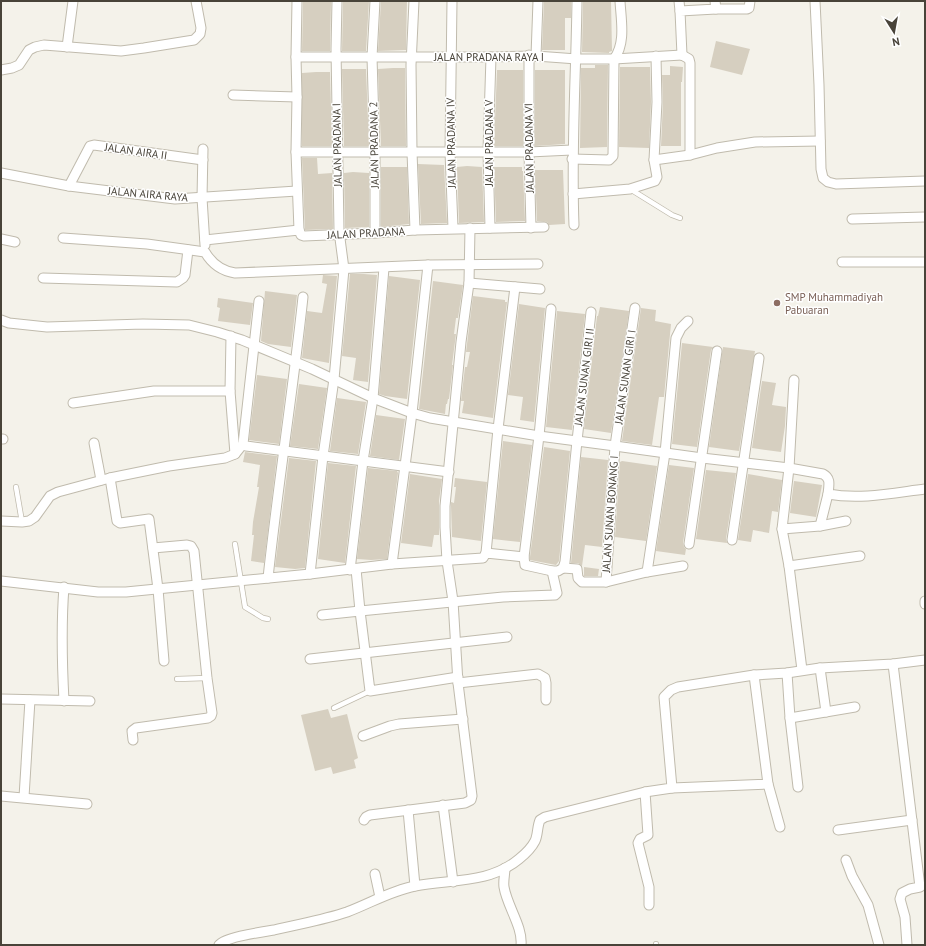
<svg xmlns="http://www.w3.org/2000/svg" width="926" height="946" font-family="'PT Sans',sans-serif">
  <rect width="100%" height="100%" fill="#f4f2ea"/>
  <g fill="#d6cfc0">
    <path d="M303 1H331L330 51H302Z"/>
    <path d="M343 1H369L366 51H342Z"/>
    <path d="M381 1H407L406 50 378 51Z"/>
    <path d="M544 1H571V18H565V50H542Z"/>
    <path d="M583 1H611L612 51 609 52V53L582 52Z"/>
    <path d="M716 41 750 49 742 75 710 67Z"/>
    <path d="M595 65H608L607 147 580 148 581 68H595Z"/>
    <path d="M670 66 683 67 682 82H681V146H661L663 102 662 75H670Z"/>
    <path d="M620 67H650L651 102 649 148 619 147Z"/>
    <path d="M393 68H405L406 146H381L378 69Z"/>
    <path d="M342 69H366L369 146H344Z"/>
    <path d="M497 70H523V146H494Z"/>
    <path d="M535 70H565V144L535 146Z"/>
    <path d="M316 72H330L332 146H302V73Z"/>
    <path d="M302 158H317L318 174 332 173 333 229 305 230Z"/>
    <path d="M418 164 444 165 447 223 421 224Z"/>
    <path d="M467 166 482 167 484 222 459 223 457 167Z"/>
    <path d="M381 167H407L409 224 381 227Z"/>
    <path d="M494 167H522V171H523L525 221 496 222Z"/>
    <path d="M535 170H563L565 224 549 225 547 222 537 221Z"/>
    <path d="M353 172 369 173V227L345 228 344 173Z"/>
    <path d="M350 274H364L377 275 368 382 353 380 356 358 342 356Z"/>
    <path d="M323 275 337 276 329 363 302 358 307 311 322 313 327 284 322 283Z"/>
    <path d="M389 276 420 280 407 399 385 396 379 394Z"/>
    <path d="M433 281 463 285 458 318H456L454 334H456L452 365H453L449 399H448L447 404H446L445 414 419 409Z"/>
    <path d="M265 291 297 295 291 347 268 344 261 341Z"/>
    <path d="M473 296 505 300V302H507L493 418 462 413 464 401H461L465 367H467L470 352H466Z"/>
    <path d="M218 298 253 303 250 325 218 321 220 308 217 307Z"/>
    <path d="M519 304 545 308 534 422 520 420 523 397 508 395Z"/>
    <path d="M600 307 629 311 611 433 584 429 597 316H598Z"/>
    <path d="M641 308 656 310 655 321 671 324 664 397H659L652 445 622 441Z"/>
    <path d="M557 311 585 314 572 430 546 427Z"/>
    <path d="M682 343 713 347 711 350 697 447 672 444Z"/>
    <path d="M723 347 755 351 739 451 709 447Z"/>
    <path d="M257 375 287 379 279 444 249 440Z"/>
    <path d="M762 381 776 383 772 405 786 407 785 426 781 452 752 448Z"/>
    <path d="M299 384 327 388 318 449 290 446Z"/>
    <path d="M337 398 366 402 358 454 330 451Z"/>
    <path d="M376 415 405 419 399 460 370 456Z"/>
    <path d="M503 441 532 445 520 542 493 539Z"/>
    <path d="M544 447 570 451 559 561 556 565 530 560V557Z"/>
    <path d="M245 452 277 456 264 563 251 561 254 535H252L253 522 259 487H257L260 465 243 462Z"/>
    <path d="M581 457 608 460 602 547 585 545 582 566 578 563H571Z"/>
    <path d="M289 458 316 461 305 568 295 569 275 567Z"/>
    <path d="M622 461 657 466 646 541 615 537 620 462Z"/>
    <path d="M328 463 356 466 345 563 318 559Z"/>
    <path d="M669 465 694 468 683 543 684 547 686 549 685 555 656 551Z"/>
    <path d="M368 468 397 471 398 473 387 559 371 560 357 559Z"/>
    <path d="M706 470 736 473 726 539 727 543 696 539Z"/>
    <path d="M410 474 442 479 439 501V535H434L432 547 401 543Z"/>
    <path d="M748 474 782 480 778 512 772 511 769 533 753 530 751 542 738 540Z"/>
    <path d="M455 478 487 482 481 541 452 537 451 506V502L454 503 456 487H454Z"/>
    <path d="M794 481 822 485 816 517 790 513Z"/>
    <path d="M584 567 599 569 598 576H584Z"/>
    <path d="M328 709 331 718 347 714 358 758 354 760 356 768 333 774 331 767 315 771 301 715Z"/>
  </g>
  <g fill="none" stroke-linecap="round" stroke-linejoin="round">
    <g stroke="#c0bbad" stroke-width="6">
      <g id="service">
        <path d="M630 189 672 215 680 218"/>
        <path d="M16 487 22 522"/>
        <path d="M235 544 245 607 263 618 268 619"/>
        <path d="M177 679 207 678"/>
        <path d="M334 708 370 691"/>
        <path d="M656 945V944"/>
      </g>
    </g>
    <g stroke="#c0bbad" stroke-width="11">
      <g id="minor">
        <path d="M297 1 296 57 297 97 296 152 299 230"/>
        <path d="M375 1 372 57 375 157V233"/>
        <path d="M414 1 411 65 412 152 415 230"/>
        <path d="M452 1 450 152 453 228"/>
        <path d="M679 1 680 11"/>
        <path d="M815 1 819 85 821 169 823 178 828 182 836 184 925 181"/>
        <path d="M716 9H747L749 8 750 1"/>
        <path d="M67 47 73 1"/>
        <path d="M529 55V152L531 228"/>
        <path d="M682 55 689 59 690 63V155"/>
        <path d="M682 55 680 11 716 9 715 1"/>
        <path d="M536 56 538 1"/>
        <path d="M296 57H491L536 56 577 59H614L682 55"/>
        <path d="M1 70 12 68 19 65 29 50 35 47 44 45 121 51 144 48 194 40 200 34 201 28 196 1"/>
        <path d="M233 95 297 97"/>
        <path d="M203 149 202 198 205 245"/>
        <path d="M296 152H529L572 150"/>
        <path d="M572 159 609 160 613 156 614 59C626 43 621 20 620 1"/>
        <path d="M654 160 690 155 717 148 755 142 820 141"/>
        <path d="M1 173 69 186 175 199 297 191"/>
        <path d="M69 186 90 146 94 145 203 160"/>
        <path d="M573 194 630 189 655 181 657 177 654 160 657 102 656 56"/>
        <path d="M852 219 925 217"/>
        <path d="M574 225C571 150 576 76 577 1"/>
        <path d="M490 228 488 151 491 57"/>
        <path d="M63 238 147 244 205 252C212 264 222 271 235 273L428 265 538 264"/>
        <path d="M1 239 15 242"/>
        <path d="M205 240 299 230 301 235 304 236 375 233 415 230 544 227"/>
        <path d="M842 262H925"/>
        <path d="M43 278 177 282 183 278 185 275 188 250"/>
        <path d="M469 283 540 289"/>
        <path d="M551 309 539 436 524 557 525 565 552 571"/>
        <path d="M1 320 9 323 47 327 143 324 189 325 217 332 242 340 312 369 373 398 412 413 430 418 539 436 615 446 702 458 789 468 823 474C831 478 829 485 828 494 860 500 893 493 925 489"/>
        <path d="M794 380 789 468 782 529 820 526 846 521"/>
        <path d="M230 391 235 454"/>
        <path d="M73 403 154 391H230L231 336"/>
        <path d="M1 439H3"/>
        <path d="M94 443 101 480"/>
        <path d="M243 444 246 446 449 472"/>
        <path d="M243 444 259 301"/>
        <path d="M110 478 117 521 120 523 149 519 158 589 164 661"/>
        <path d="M1 521 22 522 29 521 35 517 50 496 58 492 110 478 169 466 225 458 235 454 243 444"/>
        <path d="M820 526 828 494"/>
        <path d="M782 529 789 566 802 670"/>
        <path d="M732 540 759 358"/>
        <path d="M689 544 717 351"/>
        <path d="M486 553 498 429 515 287"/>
        <path d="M392 564 412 413 428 265"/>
        <path d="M789 566 860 556"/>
        <path d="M563 568 577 569 578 578 582 582H606L647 572 683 566"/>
        <path d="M356 569 360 611 503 597 555 595 557 593 552 571H558L563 568 565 562 577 441 591 312"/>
        <path d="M350 570 363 461 373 398 384 268"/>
        <path d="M647 572 665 453 676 338 681 328 688 321"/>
        <path d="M310 574 323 456 334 379 344 269 339 231 336 49 337 1"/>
        <path d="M268 578C278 484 293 391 303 297"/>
        <path d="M1 581 98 592H126L310 574 392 564 483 558 486 553 524 557"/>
        <path d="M606 582 615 446 635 308"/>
        <path d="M925 601V604"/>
        <path d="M322 615 360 611 370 691 458 677"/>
        <path d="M310 659 507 637"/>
        <path d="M893 664 920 887 910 889 902 893 900 899 905 917 907 945"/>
        <path d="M820 668 826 712"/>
        <path d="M787 673 790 718 798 787"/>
        <path d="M458 683 538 674 545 678 546 683V700"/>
        <path d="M1 699 90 701"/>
        <path d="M64 701C62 663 61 625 64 587"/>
        <path d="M790 718 855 707"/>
        <path d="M363 736 390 726 399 724 463 719"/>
        <path d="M133 740 132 731 136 728 208 718 211 716 212 713 207 678 194 551 191 546 187 545 153 548"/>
        <path d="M768 784 780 827"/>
        <path d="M672 788 768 784 754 675"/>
        <path d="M645 792 648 835 640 839 638 843 649 887V905"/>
        <path d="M1 796 87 804"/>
        <path d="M24 797 30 700"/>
        <path d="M443 805 453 882"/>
        <path d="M408 810 415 886"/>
        <path d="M364 820 366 817 370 815 465 803 471 800 472 796 458 683 453 601 447 561 445 527V506L461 342 469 283 470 228"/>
        <path d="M838 830 912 820"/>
        <path d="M846 860 852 876 868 905 879 945"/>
        <path d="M505 868C505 874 503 881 504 887 507 906 523 927 521 945"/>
        <path d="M375 874 380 897"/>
        <path d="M219 945C225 937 262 932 274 930 298 924 324 920 347 912 371 903 390 891 415 886 451 879 489 884 519 859 524 855 532 847 535 841 538 835 537 827 540 820L545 817 645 792 672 788 664 697 671 690 678 687 754 675 787 673 820 668 893 664 925 660"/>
      </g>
    </g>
    <use href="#service" stroke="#fff" stroke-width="4.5"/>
    <use href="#minor" stroke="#fff" stroke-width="9"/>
  </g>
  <circle fill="#8d6e63" stroke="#fff" stroke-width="1.5" cx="777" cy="303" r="4"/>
  <g text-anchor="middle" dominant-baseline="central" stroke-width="3" stroke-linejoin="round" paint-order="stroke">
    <g font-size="11" fill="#484339" stroke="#fff">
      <text x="489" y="57">JALAN PRADANA RAYA I</text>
      <text transform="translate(451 143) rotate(-91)">JALAN PRADANA IV</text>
      <text transform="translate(489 143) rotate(-90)">JALAN PRADANA V</text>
      <text transform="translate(337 145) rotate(-91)">JALAN PRADANA I</text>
      <text transform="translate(374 145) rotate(-91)">JALAN PRADANA 2</text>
      <text transform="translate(529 148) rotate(-91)">JALAN PRADANA VI</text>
      <text transform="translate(136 151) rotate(8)">JALAN AIRA II</text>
      <text transform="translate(148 194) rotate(5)">JALAN AIRA RAYA</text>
      <text transform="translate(366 233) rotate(-3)">JALAN PRADANA</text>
      <text transform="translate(584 377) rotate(-83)">JALAN SUNAN GIRI II</text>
      <text transform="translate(625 377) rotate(-82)">JALAN SUNAN GIRI I</text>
      <text transform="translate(610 514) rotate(-86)">JALAN SUNAN BONANG I</text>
    </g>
    <g font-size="11" fill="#785e54" stroke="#fff" text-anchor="start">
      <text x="785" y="297">SMP Muhammadiyah<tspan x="785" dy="13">Pabuaran</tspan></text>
    </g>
  </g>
  <rect width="926" height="946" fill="none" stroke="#484339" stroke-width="4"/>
  <g transform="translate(894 32) rotate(169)" stroke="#ffffff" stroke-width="3" paint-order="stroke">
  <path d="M0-3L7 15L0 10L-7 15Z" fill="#484339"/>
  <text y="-6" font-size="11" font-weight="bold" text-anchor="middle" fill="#484339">N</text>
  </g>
</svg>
